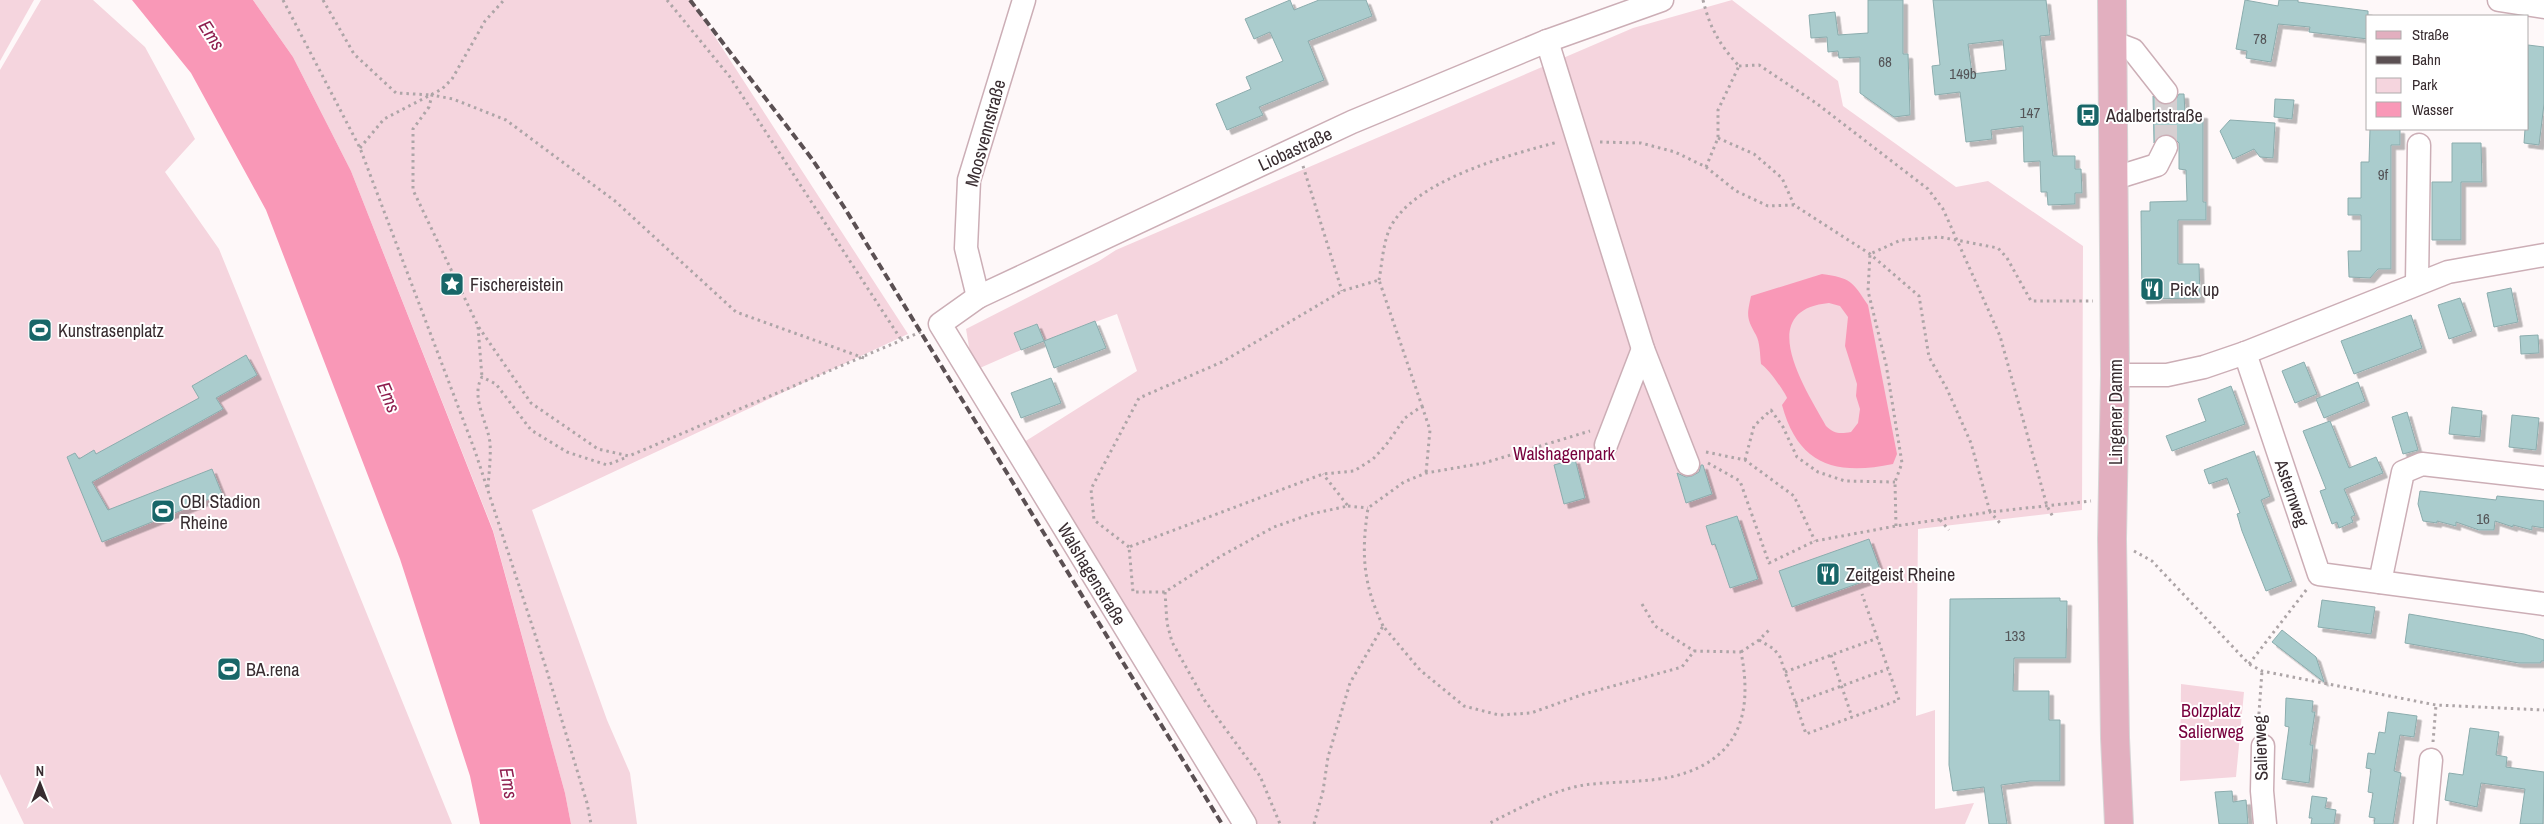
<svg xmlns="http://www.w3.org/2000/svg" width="2544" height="824" font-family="'Archivo Narrow',sans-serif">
  <defs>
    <filter id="shadow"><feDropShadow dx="4.5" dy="4.5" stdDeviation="0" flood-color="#0004"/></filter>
  </defs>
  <rect width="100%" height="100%" fill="#fef8f9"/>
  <g fill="#f5d5de">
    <path d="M0 0H34L0 61Z"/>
    <path d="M41 0H93L145 47 195 139 165 172 219 249 452 824H24L0 774V70Z"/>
    <path d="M253 0H691L908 334 532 510 607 720 630 773 637 824H571L565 793 493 530 351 171 293 57Z"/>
    <path d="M1732 0 1838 81 1843 106 1956 187 1988 181 2083 246 2082 510 1918 529 1916 716 1935 710V809L1974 803 1965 824H1252L1021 444 1137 371 1117 314 1044 341 1036 324 1014 333 1021 350 973 371 966 329 1099 261 1116 250 1633 28Z"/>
    <path d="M2181 684 2244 692 2236 777 2180 781Z"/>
  </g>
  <g fill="#f998b7" fill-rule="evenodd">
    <path d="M132 0H253L293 57 351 171 493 531 565 793 571 824H480L470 776 400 559 266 210 191 73Z"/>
    <path d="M1822 274C1851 278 1852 281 1868 305L1897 454 1893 464C1836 476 1798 465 1782 405L1787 398C1785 392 1767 367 1761 364 1760 355 1760 342 1756 335 1746 318 1747 315 1751 296ZM1829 303 1840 306 1848 317 1845 346 1857 384 1856 396 1860 409 1858 423 1851 432C1840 434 1834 434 1826 426 1806 390 1753 310 1829 303Z"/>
  </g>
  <g fill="#aacccd" stroke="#8bacad" fill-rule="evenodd" filter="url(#shadow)">
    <path d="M1290 0 1294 10 1319 0H1366L1372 16 1308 41 1324 80 1259 107 1263 115 1227 130 1216 104 1251 89 1246 77 1283 61 1270 32 1254 39 1245 19Z"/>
    <path d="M1868 0H1903V54H1908L1910 115 1894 117 1860 93V57L1839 58 1838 51 1828 52 1827 37 1811 38 1809 15 1835 12 1838 35 1868 33Z"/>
    <path d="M1933 0H2046L2050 35 2040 36 2053 156H2075V169H2081L2082 193H2075V204L2048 205 2047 192H2041L2040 161 2024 162 2023 126 1991 130 1992 139 1966 142 1960 92 1935 95 1932 66 1940 65ZM2003 40 2006 70 1972 74 1968 44Z"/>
    <path d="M2245 0 2278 6 2279 0H2298V2L2368 11V39L2309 32 2310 27 2278 24 2271 62 2246 58 2247 51 2236 49Z"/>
    <path d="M2528 45 2544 47V104L2539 145 2524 143 2525 129H2528Z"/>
    <path d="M2179 94H2184L2185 114H2203V202H2206V220H2178V264H2199L2200 298 2142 299 2141 211H2150V202L2187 201 2186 170 2179 169V143L2172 136 2166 134 2158 136 2154 143 2153 96 2161 104 2167 105 2174 102Z"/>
    <path d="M2275 99 2294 100 2292 119 2274 117Z"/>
    <path d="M2230 120 2275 123 2273 158 2260 157 2254 149 2233 159 2220 131Z"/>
    <path d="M2370 129H2400V145H2391V269H2378L2370 278 2349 277 2348 251H2361V215H2348V198H2361V162H2369Z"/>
    <path d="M2452 143H2481L2482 182H2461V240H2432V182H2452Z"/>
    <path d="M2511 288 2518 322 2494 327 2487 293Z"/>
    <path d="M2460 298 2472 331 2449 339 2438 305Z"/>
    <path d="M2411 315 2422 348 2354 374 2341 341Z"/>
    <path d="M1095 321 1106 348 1054 368 1044 341 1021 350 1014 333 1037 324 1044 341Z"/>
    <path d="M2538 335 2539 353 2521 354 2520 336Z"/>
    <path d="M246 355 257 375 216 398 223 409 92 482 108 510 212 469 222 494 102 542 67 457 75 453 79 459 94 450 96 454 199 398 192 386Z"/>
    <path d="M2304 362 2317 394 2295 403 2282 371Z"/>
    <path d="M1051 378 1061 403 1021 418 1011 393Z"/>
    <path d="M2358 382 2365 401 2324 418 2316 399Z"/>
    <path d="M2231 386 2245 424 2172 451 2166 436 2206 421 2198 399Z"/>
    <path d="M2452 407 2482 411 2480 437 2449 434Z"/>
    <path d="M2407 412 2418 450 2403 454 2392 417Z"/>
    <path d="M2512 415 2539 418 2536 450 2509 447Z"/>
    <path d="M2330 421 2349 468 2376 457 2383 473 2344 489 2355 515 2351 517 2353 522 2339 528 2337 522 2332 524 2320 491 2326 489 2303 431Z"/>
    <path d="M2254 451 2270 496 2261 500 2292 581 2266 591 2242 531 2237 514 2240 513 2227 478 2209 484 2204 470Z"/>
    <path d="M1575 459 1585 498 1564 504 1554 465Z"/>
    <path d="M1701 465H1703L1712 494 1686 503 1677 473 1686 477 1692 476 1699 472Z"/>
    <path d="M2420 491 2496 500 2497 496 2544 501V528L2532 526V530L2513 525V527L2495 521 2494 530H2479L2456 522V526L2437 521V523L2423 521 2418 504Z"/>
    <path d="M1737 516 1758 579 1730 588 1715 544 1712 545 1706 526Z"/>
    <path d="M1869 539 1882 575 1792 607 1779 571Z"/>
    <path d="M2060 598V601H2067L2066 658H2014L2013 691H2049V720H2060V781H2030L2001 785 2007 824H1989L1984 787 1953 791 1949 765 1950 599Z"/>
    <path d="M2322 600 2375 607 2371 634 2318 627Z"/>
    <path d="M2409 614 2524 634 2544 640V661H2541V663H2519L2405 643Z"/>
    <path d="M2282 630 2316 657 2324 682 2272 642Z"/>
    <path d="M2286 698 2313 701 2312 712H2315L2310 745H2313L2309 783 2282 779 2289 727 2285 726Z"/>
    <path d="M2388 712 2417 716 2414 737 2400 735 2394 771 2401 773 2393 824H2374L2375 818 2369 817 2373 793 2368 792 2371 769 2366 768 2368 753 2375 754 2379 732 2385 733Z"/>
    <path d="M2470 728 2499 732 2496 755 2507 757 2506 767 2544 772 2543 824H2520L2525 789 2481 783 2477 807 2445 800 2449 773 2463 775Z"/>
    <path d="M2232 791 2233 802 2246 800 2248 824H2219L2215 792Z"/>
    <path d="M2312 796 2327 798 2325 808 2336 810 2334 824H2311L2312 818H2309Z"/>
  </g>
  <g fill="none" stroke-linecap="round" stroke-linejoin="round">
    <path stroke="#d6cfd1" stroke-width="22" stroke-dasharray="22 11" stroke-linecap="butt" d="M2166 92V147"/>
    <g stroke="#ccaeb6" stroke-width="25">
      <g id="minor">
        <path d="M2499 0 2544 7"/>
        <path d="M1547 41 1643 349 1688 464"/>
        <path d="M2112 42 2133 50 2166 92"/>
        <path d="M2112 179 2157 165 2166 147"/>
        <path d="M2417 282 2419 145"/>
        <path d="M978 297 966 248 969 180 1024 0"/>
        <path d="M2245 353 2319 574 2544 604"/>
        <path d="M2115 375H2167L2204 367 2245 353 2448 272 2544 255"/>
        <path d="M1606 445 1643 349"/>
        <path d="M2380 582 2403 472 2422 464 2544 478"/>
        <path d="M2263 746 2262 791 2265 824"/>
        <path d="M1245 824 940 324 978 297 1352 122 1547 41 1662 0"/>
        <path d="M2425 824 2431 760"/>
      </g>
    </g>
    <g stroke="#d7d5d6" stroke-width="30">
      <path id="major" d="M2112 0 2115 375 2112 539 2115 738 2119 824"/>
    </g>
    <g stroke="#ada5a7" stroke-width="3" stroke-dasharray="2.5 4" stroke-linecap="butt">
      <path d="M283 0 360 148 475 451 546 668 587 803 591 824"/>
      <path d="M323 0 354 54 396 93 431 95"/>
      <path d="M667 0 730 77 902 341"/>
      <path d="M1703 0C1710 28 1719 44 1739 66L1718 110V138L1706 167"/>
      <path d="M1739 66 1759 65 1816 103 1928 189 1943 209 2000 336 2047 506 2053 517"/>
      <path d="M1718 138 1754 154 1782 178 1794 205"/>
      <path d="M1600 142 1641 143 1675 152 1706 167 1736 191 1768 206 1794 205 1870 254 1919 296 1929 357 1947 389 1971 443 1990 512 2091 501"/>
      <path d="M360 148 384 119 442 89 452 79 485 21 504 0"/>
      <path d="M1303 166 1342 291"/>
      <path d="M1379 280C1382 264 1383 243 1390 228 1414 180 1509 155 1558 142"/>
      <path d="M478 327 482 377"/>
      <path d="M864 358 736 312 615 201 506 120 453 99 432 95 429 107 413 129V190L478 326 531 403 598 449 629 456 923 331"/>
      <path d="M1422 406 1430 430 1426 473"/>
      <path d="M1706 452 1745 460 1794 496 1815 541"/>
      <path d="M1745 460 1754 426 1771 410 1783 427 1797 457 1818 472 1845 481 1895 482"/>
      <path d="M1708 463 1740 481 1769 563 1815 541 1896 526 1990 512 2000 523"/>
      <path d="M488 487C489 472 491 458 490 443 488 423 470 397 482 377L496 384 531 430 567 452 607 465 627 457"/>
      <path d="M1348 506 1368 508"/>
      <path d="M1940 520 1949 530"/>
      <path d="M1896 526 1895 482 1902 463 1886 364 1868 291 1870 254 1901 240 1940 237 1998 248 2007 258 2031 301H2093"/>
      <path d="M1129 547 1094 520 1091 489 1139 398 1222 362 1342 291 1379 280 1422 406 1405 418 1386 445 1373 459 1354 471 1323 474 1129 547 1133 592H1165L1221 556 1274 527 1311 514 1348 506 1323 474"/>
      <path d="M2134 551 2152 561 2249 664 2262 671 2436 705 2544 710"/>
      <path d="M1165 592 1167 623 1172 642 1205 701 1260 776 1280 824"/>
      <path d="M1642 604 1655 626 1694 651"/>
      <path d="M1383 626C1363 584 1361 554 1368 508L1404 482 1426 473 1484 463 1590 431"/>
      <path d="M1759 640 1774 649 1780 657 1806 734 1899 700 1862 594"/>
      <path d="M1741 652 1759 640 1770 629"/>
      <path d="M1831 655 1852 717"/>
      <path d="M2249 664 2307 589"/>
      <path d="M1785 672 1878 638"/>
      <path d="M1795 703 1888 669"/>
      <path d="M2258 727 2262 671"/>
      <path d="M2433 742 2436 705"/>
      <path d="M1314 824 1323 791 1328 757 1350 683 1383 626 1420 670 1464 706 1499 715 1531 713 1584 694 1682 667 1694 651 1741 652C1753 713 1740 759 1675 776 1646 783 1613 781 1584 785 1550 791 1518 809 1488 824"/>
    </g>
    <use href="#minor" stroke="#fff" stroke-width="22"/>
    <use href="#major" stroke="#e2afbf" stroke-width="28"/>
    <path stroke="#5b5053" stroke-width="4" stroke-dasharray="8 4" stroke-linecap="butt" d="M690 0 812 159 844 207 1222 824"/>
  </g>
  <defs>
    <g id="bus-square" transform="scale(1.25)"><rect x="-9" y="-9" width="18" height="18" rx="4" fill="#186668" stroke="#fff"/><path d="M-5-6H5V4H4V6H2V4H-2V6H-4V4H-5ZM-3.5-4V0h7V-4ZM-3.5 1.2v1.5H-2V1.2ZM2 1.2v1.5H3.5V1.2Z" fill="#fff"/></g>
    <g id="sight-square" transform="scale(1.25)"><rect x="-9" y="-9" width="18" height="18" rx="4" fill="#186668" stroke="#fff"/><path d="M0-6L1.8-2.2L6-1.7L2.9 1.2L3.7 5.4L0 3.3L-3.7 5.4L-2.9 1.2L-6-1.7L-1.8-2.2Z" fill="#fff"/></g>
    <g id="restaurant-square" transform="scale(1.25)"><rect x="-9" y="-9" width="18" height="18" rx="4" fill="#186668" stroke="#fff"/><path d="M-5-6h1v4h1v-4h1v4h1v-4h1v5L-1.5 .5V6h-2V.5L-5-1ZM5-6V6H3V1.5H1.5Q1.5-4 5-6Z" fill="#fff"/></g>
    <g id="stadium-square" transform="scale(1.25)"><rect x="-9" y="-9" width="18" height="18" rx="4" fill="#186668" stroke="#fff"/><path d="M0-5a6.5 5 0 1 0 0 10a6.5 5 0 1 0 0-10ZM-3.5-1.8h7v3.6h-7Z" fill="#fff"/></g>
  </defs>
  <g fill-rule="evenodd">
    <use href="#bus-square" x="2088" y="115"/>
    <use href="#sight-square" x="452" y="284"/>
    <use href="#restaurant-square" x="2152" y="289"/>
    <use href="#stadium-square" x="40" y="330"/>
    <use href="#stadium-square" x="163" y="511"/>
    <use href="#restaurant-square" x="1828" y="574"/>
    <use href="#stadium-square" x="229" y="669"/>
  </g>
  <g text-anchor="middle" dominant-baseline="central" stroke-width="4" stroke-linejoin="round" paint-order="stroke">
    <g font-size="15" fill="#545457">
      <text x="2260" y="38">78</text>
      <text x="1885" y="61">68</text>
      <text x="1963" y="73">149b</text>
      <text x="2030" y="112">147</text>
      <text x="2383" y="174">9f</text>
      <text x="2483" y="518">16</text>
      <text x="2015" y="635">133</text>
    </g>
    <g font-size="18" fill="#382c30" stroke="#fff" text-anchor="start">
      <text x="2106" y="115">Adalbertstraße</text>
      <text x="470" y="284">Fischereistein</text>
      <text x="2170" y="289">Pick up</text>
      <text x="58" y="330">Kunstrasenplatz</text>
      <text x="180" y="501">OBI Stadion<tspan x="180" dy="21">Rheine</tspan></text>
      <text x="1846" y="574">Zeitgeist Rheine</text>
      <text x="246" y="669">BA.rena</text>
    </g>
    <g font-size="18" fill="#382c30" stroke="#fff">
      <text transform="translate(985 133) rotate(-75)">Moosvennstraße</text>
      <text transform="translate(1295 149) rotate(-25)">Liobastraße</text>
      <text transform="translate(2115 412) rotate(-90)">Lingener Damm</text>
      <text transform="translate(2292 493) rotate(71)">Asternweg</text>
      <text transform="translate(1092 574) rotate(59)">Walshagenstraße</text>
      <text transform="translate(2260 748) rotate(-92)">Salierweg</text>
    </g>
    <g font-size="18" fill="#78003d" stroke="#fff">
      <text x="1564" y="453">Walshagenpark</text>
      <text x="2211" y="710">Bolzplatz<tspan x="2211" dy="21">Salierweg</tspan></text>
    </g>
    <g font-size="19" font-style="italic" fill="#8f1f4f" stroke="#fff">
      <text transform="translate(212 35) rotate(57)">Ems</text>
      <text transform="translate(389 397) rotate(67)">Ems</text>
      <text transform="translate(509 783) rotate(80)">Ems</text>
    </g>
  </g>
  <rect x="2366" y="15" width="162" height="115" fill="#ffffff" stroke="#afabac"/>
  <rect x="2376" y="31" width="25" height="8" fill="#e2afbf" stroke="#afabac"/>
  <text x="2412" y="40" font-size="15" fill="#382c30">Straße</text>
  <rect x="2376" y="56" width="25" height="8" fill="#5b5053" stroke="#afabac"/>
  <text x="2412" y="65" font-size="15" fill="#382c30">Bahn</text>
  <rect x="2376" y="78" width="25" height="15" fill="#f5d5de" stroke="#afabac"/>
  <text x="2412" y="90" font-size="15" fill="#382c30">Park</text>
  <rect x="2376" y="102" width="25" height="15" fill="#f998b7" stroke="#afabac"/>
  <text x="2412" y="115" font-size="15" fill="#382c30">Wasser</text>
  <g transform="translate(40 784)" stroke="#ffffff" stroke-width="4" paint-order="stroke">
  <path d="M0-4L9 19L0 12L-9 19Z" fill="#382c30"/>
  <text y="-8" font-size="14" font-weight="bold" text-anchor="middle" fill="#382c30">N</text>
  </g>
</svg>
